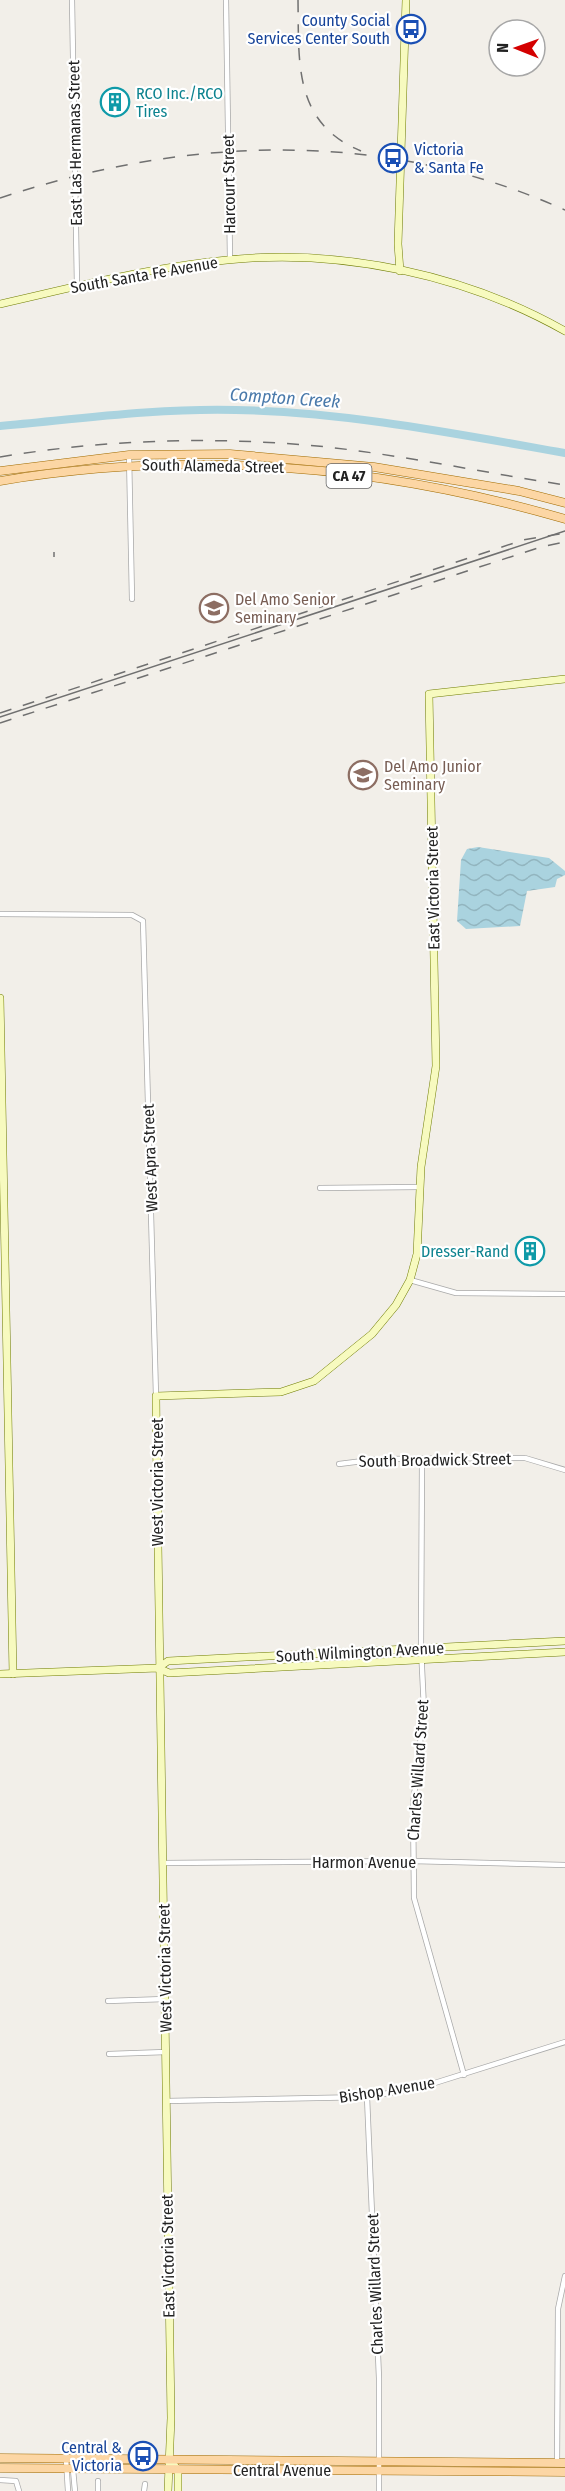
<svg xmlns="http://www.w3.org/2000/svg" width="565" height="2491" font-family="'Fira Sans Condensed',sans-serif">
  <defs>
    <pattern id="water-waves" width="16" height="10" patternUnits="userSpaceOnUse" patternTransform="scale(1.5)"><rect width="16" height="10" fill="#aad3df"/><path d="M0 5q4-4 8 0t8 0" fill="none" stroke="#92b5bf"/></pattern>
  </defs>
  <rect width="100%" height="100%" fill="#f2efe9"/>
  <path fill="url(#water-waves)" d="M478 847 549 858 565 871V875L557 879 555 887 527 891 520 926 466 929 457 921 461 860 467 849Z"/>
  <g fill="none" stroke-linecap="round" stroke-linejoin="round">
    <path stroke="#aad3df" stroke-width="8" d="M0 426C78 419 157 408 236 410 346 412 457 434 565 453"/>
    <g stroke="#a9a9a9" stroke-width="6">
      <g id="street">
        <path d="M72 0 77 286"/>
        <path d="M226 0 230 259"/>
        <path d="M129 455 132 599"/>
        <path d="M0 914 132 915 143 921 156 1396"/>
        <path d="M320 1188 419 1187"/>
        <path d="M410 1280 456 1293 565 1294"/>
        <path d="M422 1459 421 1648 424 1709 413 1805 414 1898 464 2075"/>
        <path d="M339 1464 379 1459 525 1458 565 1470"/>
        <path d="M163 1863 412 1861 565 1865"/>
        <path d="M108 2001 165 1999"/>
        <path d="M109 2054 166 2052"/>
        <path d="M367 2097 379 2378V2491"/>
        <path d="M166 2101 367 2097 422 2087 565 2042"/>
        <path d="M66 2459 68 2491"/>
        <path d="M72 2459 75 2491"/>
        <path d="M557 2464 558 2309 565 2276"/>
        <path d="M0 2480 16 2481 19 2491"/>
        <path d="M98 2491V2481"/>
        <path d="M144 2491 145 2484"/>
      </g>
    </g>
    <g stroke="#707d05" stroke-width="8">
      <g id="secondary">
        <path d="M400 271 398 244 406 0"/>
        <path d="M0 304C75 287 151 267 227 260 341 248 466 275 565 331"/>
        <path d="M0 998 13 1674"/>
        <path d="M158 1668 168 1661 565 1641"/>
        <path d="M0 1674 158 1668 169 1673 565 1652"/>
        <path d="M174 2465 178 2470V2491"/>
        <path d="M168 2491 171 2418C166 2078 159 1737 156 1396L281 1392 314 1381 372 1334 396 1305 410 1280 417 1254 421 1167 436 1066 429 694 565 679"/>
      </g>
    </g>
    <g stroke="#a06b00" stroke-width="9">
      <g id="primary">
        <path d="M0 471 129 455 230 454 374 467 519 491 565 503"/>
        <path d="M0 481C191 449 380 465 565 519"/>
        <path d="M0 2458 565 2463"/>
        <path d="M0 2468 565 2472"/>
      </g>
    </g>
    <use href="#street" stroke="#fff" stroke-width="4.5"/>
    <use href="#secondary" stroke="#f7fabf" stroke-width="7"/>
    <use href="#primary" stroke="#fcd6a4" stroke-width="8"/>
    <path stroke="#707070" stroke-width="1.5" d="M0 717 565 531"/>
    <g stroke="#707070" stroke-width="1.5" stroke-dasharray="12 12" stroke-linecap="butt">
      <path d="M298 0C299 62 293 123 361 151"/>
      <path d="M0 198C187 136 383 128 565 210"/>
      <path d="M0 457C108 439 218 436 327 447 407 456 486 473 565 485"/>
      <path d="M54 552V557"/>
      <path d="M0 713 523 540 565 533"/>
      <path d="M0 723 541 547 565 542"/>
    </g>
  </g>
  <defs>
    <g id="bus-ring" transform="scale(1.5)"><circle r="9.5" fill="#fff" stroke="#1a4fb4" stroke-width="1.5"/><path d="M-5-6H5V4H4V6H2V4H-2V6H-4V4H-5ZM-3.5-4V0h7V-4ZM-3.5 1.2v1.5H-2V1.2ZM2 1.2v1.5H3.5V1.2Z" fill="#1a4fb4"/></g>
    <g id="building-ring" transform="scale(1.5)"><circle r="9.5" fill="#fff" stroke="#0f9aa8" stroke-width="1.5"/><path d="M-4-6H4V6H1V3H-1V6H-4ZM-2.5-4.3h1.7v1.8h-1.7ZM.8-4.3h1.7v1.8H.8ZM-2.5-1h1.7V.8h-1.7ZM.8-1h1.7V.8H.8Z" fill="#0f9aa8"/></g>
    <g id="school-ring" transform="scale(1.5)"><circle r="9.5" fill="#fff" stroke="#8d6e63" stroke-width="1.5"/><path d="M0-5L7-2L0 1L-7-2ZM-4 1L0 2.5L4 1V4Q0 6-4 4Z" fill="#8d6e63"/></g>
  </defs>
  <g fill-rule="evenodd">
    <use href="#bus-ring" x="411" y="29"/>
    <use href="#building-ring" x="115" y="102"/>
    <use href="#bus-ring" x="393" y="158"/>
    <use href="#school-ring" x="214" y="608"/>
    <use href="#school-ring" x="363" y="775"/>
    <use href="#building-ring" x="530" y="1251"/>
    <use href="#bus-ring" x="143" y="2456"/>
  </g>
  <g text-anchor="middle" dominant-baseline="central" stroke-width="4.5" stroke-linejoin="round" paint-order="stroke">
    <rect fill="#fff" stroke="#646464" stroke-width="1.5" x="326.5" y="464" width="45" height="24" rx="4.5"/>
    <g font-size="15" font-weight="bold" fill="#222">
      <text x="349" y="476">CA 47</text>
    </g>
    <g font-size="16" fill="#164399" stroke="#fff" text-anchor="end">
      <text x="390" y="20">County Social<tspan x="390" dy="18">Services Center South</tspan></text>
      <text x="414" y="149" text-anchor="start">Victoria<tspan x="414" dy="18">&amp; Santa Fe</tspan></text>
      <text x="122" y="2447">Central &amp;<tspan x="122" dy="18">Victoria</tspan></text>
    </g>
    <g font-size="16" fill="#0d838f" stroke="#fff" text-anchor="start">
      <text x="136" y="93">RCO Inc./RCO<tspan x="136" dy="18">Tires</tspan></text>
      <text x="509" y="1251" text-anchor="end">Dresser-Rand</text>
    </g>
    <g font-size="16" fill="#222" stroke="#fff">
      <text transform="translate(75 143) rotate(-91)">East Las Hermanas Street</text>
      <text transform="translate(229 184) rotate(-91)">Harcourt Street</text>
      <text transform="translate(144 275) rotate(-10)">South Santa Fe Avenue</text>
      <text transform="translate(213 466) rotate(1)">South Alameda Street</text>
      <text transform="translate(433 888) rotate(-91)">East Victoria Street</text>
      <text transform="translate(150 1158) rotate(-92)">West Apra Street</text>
      <text transform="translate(435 1460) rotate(-1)">South Broadwick Street</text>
      <text transform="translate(157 1482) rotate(-90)">West Victoria Street</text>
      <text transform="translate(360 1652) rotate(-3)">South Wilmington Avenue</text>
      <text transform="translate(418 1770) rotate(-86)">Charles Willard Street</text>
      <text x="364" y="1862">Harmon Avenue</text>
      <text transform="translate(165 1968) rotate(-91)">West Victoria Street</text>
      <text transform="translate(387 2090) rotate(-9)">Bishop Avenue</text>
      <text transform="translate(168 2256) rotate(-91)">East Victoria Street</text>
      <text transform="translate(375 2284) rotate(-92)">Charles Willard Street</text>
      <text x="282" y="2470">Central Avenue</text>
    </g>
    <g font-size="16" fill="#785e54" stroke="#fff" text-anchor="start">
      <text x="235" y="599">Del Amo Senior<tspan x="235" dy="18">Seminary</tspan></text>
      <text x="384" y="766">Del Amo Junior<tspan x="384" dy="18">Seminary</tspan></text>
    </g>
    <g font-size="18" font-style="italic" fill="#4a7aab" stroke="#fff">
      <text transform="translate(285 398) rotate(4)">Compton Creek</text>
    </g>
  </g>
  <g transform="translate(517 48) rotate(271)"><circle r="28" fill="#ffffff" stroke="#a7a7a7" stroke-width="1.5"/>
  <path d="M0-4.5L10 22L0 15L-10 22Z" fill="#d40000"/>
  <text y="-9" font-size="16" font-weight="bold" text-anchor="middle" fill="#222222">N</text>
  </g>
</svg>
